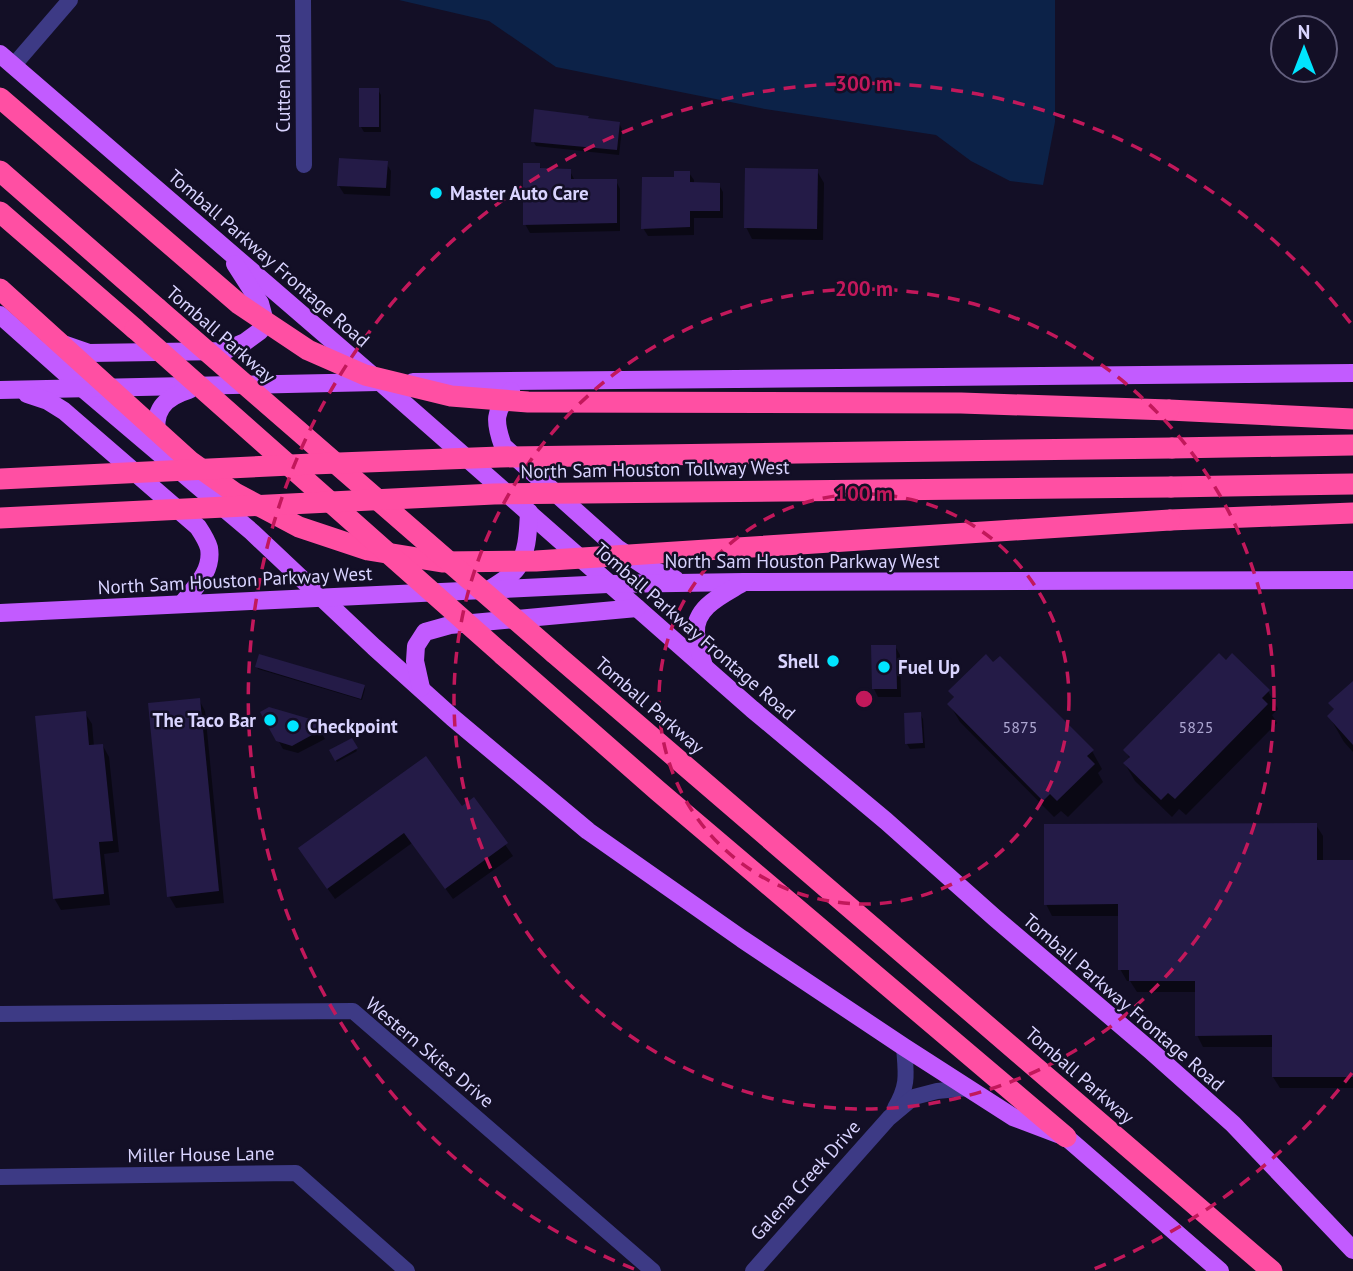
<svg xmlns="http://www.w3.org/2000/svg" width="1353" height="1271" font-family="'PT Sans',sans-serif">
  <rect width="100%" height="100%" fill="#130f26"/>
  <path fill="#0c2248" d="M399 0H1055V122L1043 185 1010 181 971 161 936 135 765 109 556 67 489 21Z"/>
  <g fill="#0007">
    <path d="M378 90 381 95V132H364L361 127Z"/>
    <path d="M589 120 619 123 622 129 619 155 536 146 533 141Z"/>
    <path d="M386 163 391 171 390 196 344 194 339 186Z"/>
    <path d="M539 165 542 170 570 171 575 181H616L620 189V231L530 233 525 224Z"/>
    <path d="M817 171 824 183 823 240 752 239 746 227Z"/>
    <path d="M689 173 694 180V184L719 185 723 192V218H694V235L648 236 643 228 676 179Z"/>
    <path d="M895 646 900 655 901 697H878L874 689Z"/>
    <path d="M257 667 364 687 365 689 362 700 258 669Z"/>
    <path d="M1353 683V752L1344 742 1329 716 1335 711 1331 703Z"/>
    <path d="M950 691 1092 751 1102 769 1098 773 1103 782 1068 817 1061 811 1054 817 960 722 950 705 955 699Z"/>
    <path d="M1268 691 1278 709 1272 715 1277 723 1186 815 1179 809 1172 817 1135 781 1125 764 1130 759 1125 750Z"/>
    <path d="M199 700 205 711 224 903 176 908 169 896Z"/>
    <path d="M85 713 92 724 94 747 103 746 109 757 119 852 104 854 110 905 61 910 54 898Z"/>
    <path d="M263 713 315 723 325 739 298 753 283 749Z"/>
    <path d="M920 714 923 719 925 748 910 749 907 744Z"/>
    <path d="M351 740 357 751 337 762 331 751Z"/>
    <path d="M474 800 513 856 453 899 412 843 335 899 307 860 462 809Z"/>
    <path d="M1316 825 1323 836V862H1353V1088H1280L1273 1077V1047H1203L1197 1035 1196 992H1137L1130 981H1127L1120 969V916H1052L1046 904Z"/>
  </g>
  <g fill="#241b47">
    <rect x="359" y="88" width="20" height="39"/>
    <path d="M534 109 589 116 588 118 620 122 617 150 531 142Z"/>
    <path d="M339 158 388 161 386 188 337 186Z"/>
    <path d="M523 163H540V168L571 169V179H617V223L523 225Z"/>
    <path d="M745 168 818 169 817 229 744 228Z"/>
    <path d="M674 171H690V182L720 183V211H690V227L641 229 642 177H674Z"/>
    <path d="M871 645H896L897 689H872Z"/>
    <path d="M1219 653 1226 660 1232 653 1270 690 1262 698 1268 704 1175 799 1168 793 1161 800 1123 763 1130 757 1123 750Z"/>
    <path d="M259 654 365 685 361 699 255 667Z"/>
    <path d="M986 654 993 662 1000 656 1094 750 1087 756 1095 764 1057 801 1050 794 1043 801 947 704 954 697 948 691Z"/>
    <path d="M1353 681V745L1327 716 1334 709 1328 703Z"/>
    <path d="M200 698 219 891 167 897 148 703Z"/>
    <path d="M269 707 317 721 321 730 292 746 276 741 260 712Z"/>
    <path d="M86 711 89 745 103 744 113 841 99 842 104 894 53 899 35 716Z"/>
    <path d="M921 712 923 743 905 744 904 713Z"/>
    <path d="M352 738 358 748 335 761 329 750Z"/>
    <path d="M426 756 462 806 474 797 508 843 445 889 404 833 327 889 298 848Z"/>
    <path d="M1317 823V860H1353V1077H1272V1035L1195 1036V981H1129V970H1118V904L1044 905V824Z"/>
  </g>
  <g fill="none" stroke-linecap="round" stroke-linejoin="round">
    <g stroke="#3d3a85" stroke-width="16">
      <path d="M303 0 304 165"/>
      <path d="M13 66 70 0"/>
      <path d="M0 1014 353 1011 653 1271"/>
      <path d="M895 1108C909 1084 906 1074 904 1047"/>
      <path d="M0 1177 296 1173 407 1271"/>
      <path d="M753 1271 889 1118 914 1097 937 1091 968 1088"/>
    </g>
    <g stroke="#c25bff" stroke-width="18">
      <path d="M0 54 380 382 752 709 886 821 995 918 1151 1051 1233 1124 1353 1250"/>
      <path d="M0 315 82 388 252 532 374 647 453 718 588 831 742 939 904 1047 1013 1117 1066 1137 1220 1271"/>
      <path d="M63 344 89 353 224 351 245 342 260 331 264 318 260 303 235 264"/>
      <path d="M413 382 1353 373"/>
      <path d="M0 390 378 382"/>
      <path d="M511 391C494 412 494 421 503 446L617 548 646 567 675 579"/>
      <path d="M27 394 48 401 64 411 198 527C202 533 207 541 209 548 213 571 195 587 182 604"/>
      <path d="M157 438C153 411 163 398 189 390"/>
      <path d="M490 589C499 583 511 577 517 568 528 552 528 530 529 512"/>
      <path d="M0 613 608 584 745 582 1353 580"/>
      <path d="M704 666C701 656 697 644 696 633 694 606 725 594 744 582"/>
      <path d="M421 688 415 661 416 646 425 632 450 625 637 608"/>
    </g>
    <g stroke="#ff4fa3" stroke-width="21">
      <path d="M0 171 157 308"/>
      <path d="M0 212 135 329"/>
      <path d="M1169 410 1353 419"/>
      <path d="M1172 448 1353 445"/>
      <path d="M1171 487 1353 484"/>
      <path d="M1170 520 1353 513"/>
      <path d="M554 653 1272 1271"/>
      <path d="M503 655 658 791 1066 1137"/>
    </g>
    <g stroke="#ff4fa3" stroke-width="21">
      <path d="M0 98 239 304 308 350 365 375 451 396 528 402 961 403 1169 410"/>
      <path d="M0 289 190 461 235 493 299 527 368 550 442 562 536 561 1170 520"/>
      <path d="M157 308 554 653"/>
      <path d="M135 329 503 655"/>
      <path d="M0 479 312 464 500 457 1172 448"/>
      <path d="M0 518 494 494 1171 487"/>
    </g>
  </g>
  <g fill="none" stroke="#c2185b" stroke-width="3.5" stroke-dasharray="12 9">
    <circle cx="864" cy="699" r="205"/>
    <circle cx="864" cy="699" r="410"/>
    <path d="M1352 1073A615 615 0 0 1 1094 1269M634 1269A615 615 0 1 1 1352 325"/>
  </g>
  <g fill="#00e5ff" stroke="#130f26" stroke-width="2.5">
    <circle cx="436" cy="193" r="7"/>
    <circle cx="833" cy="661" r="7"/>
    <circle cx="884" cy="667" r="7"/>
    <circle cx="270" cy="720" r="7"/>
    <circle cx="293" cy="726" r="7"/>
  </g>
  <g text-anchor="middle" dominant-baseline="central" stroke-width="5" stroke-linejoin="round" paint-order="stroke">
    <g font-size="16" fill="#aca6d1">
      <text x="1020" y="727">5875</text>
      <text x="1196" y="727">5825</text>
    </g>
    <g font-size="19" fill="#d9d4ff" stroke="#130f26">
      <text transform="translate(283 83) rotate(-90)">Cutten Road</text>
      <text transform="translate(269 258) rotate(41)">Tomball Parkway Frontage Road</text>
      <text transform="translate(221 334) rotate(41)">Tomball Parkway</text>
      <text transform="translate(655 469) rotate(-1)">North Sam Houston Tollway West</text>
      <text x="802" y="561">North Sam Houston Parkway West</text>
      <text transform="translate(235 580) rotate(-3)">North Sam Houston Parkway West</text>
      <text transform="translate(695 631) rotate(41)">Tomball Parkway Frontage Road</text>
      <text transform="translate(650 705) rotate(41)">Tomball Parkway</text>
      <text transform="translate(1124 1002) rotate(41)">Tomball Parkway Frontage Road</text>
      <text transform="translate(430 1052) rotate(40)">Western Skies Drive</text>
      <text transform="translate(1080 1075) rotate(41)">Tomball Parkway</text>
      <text transform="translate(201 1154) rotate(-1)">Miller House Lane</text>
      <text transform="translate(805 1180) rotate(-48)">Galena Creek Drive</text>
    </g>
    <g font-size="19" font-weight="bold" fill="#d9d4ff" stroke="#130f26" text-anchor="start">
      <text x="450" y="193">Master Auto Care</text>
      <text x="819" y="661" text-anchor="end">Shell</text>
      <text x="898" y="667">Fuel Up</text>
      <text x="256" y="720" text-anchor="end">The Taco Bar</text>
      <text x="307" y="726">Checkpoint</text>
    </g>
  </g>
  <circle cx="864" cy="699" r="10" fill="#c2185b" stroke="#130f26" stroke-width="3.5"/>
  <g font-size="21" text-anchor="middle" font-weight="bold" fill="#c2185b" stroke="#130f26" stroke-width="5" stroke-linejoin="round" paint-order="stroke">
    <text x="864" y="91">300 m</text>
    <text x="864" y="296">200 m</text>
    <text x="864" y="501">100 m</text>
  </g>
  <g transform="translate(1304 49)"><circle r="33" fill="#130f26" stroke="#625e7d" stroke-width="2"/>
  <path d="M0-5L12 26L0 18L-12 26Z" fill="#00e5ff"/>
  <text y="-10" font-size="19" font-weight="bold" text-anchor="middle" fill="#d9d4ff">N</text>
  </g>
</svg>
